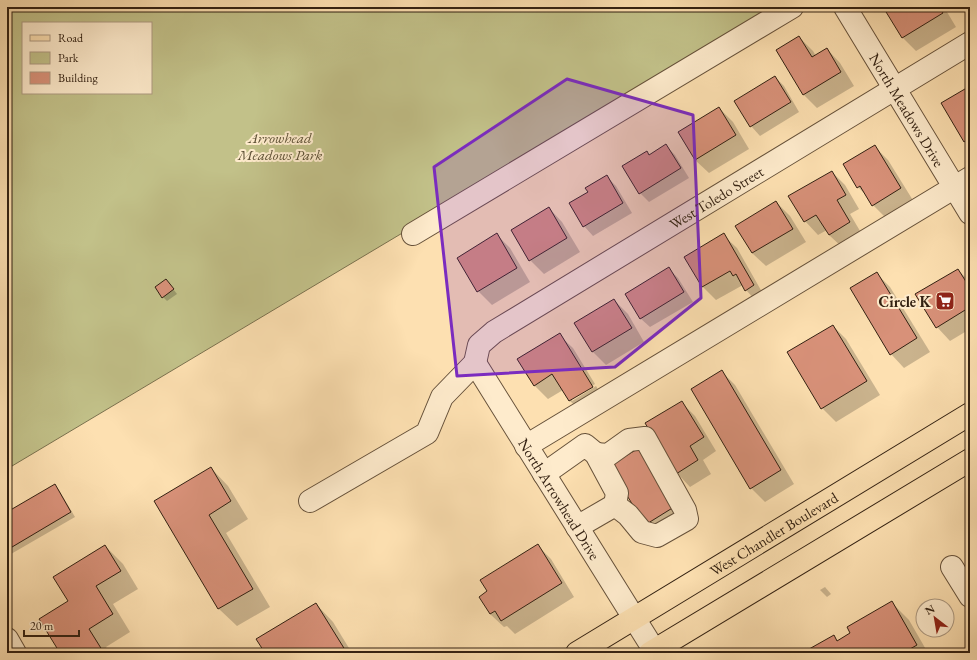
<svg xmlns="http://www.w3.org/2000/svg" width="977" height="660" font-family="'EB Garamond',serif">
  <rect width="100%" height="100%" fill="#fde0b1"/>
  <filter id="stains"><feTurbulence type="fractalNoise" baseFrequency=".005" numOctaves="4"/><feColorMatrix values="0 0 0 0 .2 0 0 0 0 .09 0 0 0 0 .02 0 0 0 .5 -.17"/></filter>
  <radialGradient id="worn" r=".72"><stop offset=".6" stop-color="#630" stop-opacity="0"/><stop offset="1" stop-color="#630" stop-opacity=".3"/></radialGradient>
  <path fill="#c2c189" stroke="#7a714e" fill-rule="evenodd" d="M7 7H781L7 469ZM23 23H151V93H23Z"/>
  <g fill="#0003">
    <path d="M884 7H944L956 27 916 51 902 37Z"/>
    <path d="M961 7H970V16Z"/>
    <path d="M799 37 813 51 816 56 827 49 840 63 854 86 817 108 804 95Z"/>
    <path d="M775 77 784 86 799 112 760 136 751 126Z"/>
    <path d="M970 87V146L965 141Z"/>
    <path d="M719 108 733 122 749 149 709 173 695 160Z"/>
    <path d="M666 146 675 155 689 178 649 202 640 193 650 156Z"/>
    <path d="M874 146 888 160 914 202 887 219 873 205 870 199 858 187Z"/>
    <path d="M832 172 845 185 859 209 850 214 863 236 843 248 829 235 827 230 818 235 805 221Z"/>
    <path d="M607 177 616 186 632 213 593 236 584 226 570 203 589 192Z"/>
    <path d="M776 202 790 216 806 242 766 266 752 253 736 226Z"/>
    <path d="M549 208 562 222 580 252 544 274 530 260Z"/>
    <path d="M497 235 510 248 530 282 492 305 478 291Z"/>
    <path d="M723 235 737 248 766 299 759 304 746 290 743 285 716 300 702 286Z"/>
    <path d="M669 269 678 278 693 302 650 327 640 318Z"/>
    <path d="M958 270 970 282V329L950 341 937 327Z"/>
    <path d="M877 274 890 287 930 352 904 368 891 354Z"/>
    <path d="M170 285 177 294 167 301 163 297Z"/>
    <path d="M614 300 628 314 644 342 606 365 593 352 576 324Z"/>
    <path d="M833 326 846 339 880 395 836 422 822 408Z"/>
    <path d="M559 335 573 348 595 384 572 398V401L596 386 605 401 584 414 570 401 563 390 548 399 534 385Z"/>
    <path d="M721 371 735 385 794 484 765 502 751 488 692 389Z"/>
    <path d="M681 402 695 416 716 451 703 460 711 474 690 487 677 473Z"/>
    <path d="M638 449 687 521 659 538 646 525Z"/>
    <path d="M211 468 228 486 248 519 226 533 270 607 237 626 219 609 155 501Z"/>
    <path d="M54 485 59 490 75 517 11 554 7 550V514Z"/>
    <path d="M105 546 123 564 138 589 113 604 130 632 106 647 110 653H61L70 602Z"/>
    <path d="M538 546 551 559 574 597 515 634 507 626 504 627 490 614 480 597 489 591Z"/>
    <path d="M825 587 831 594 827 597 820 590Z"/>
    <path d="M892 603 909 620 928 653H804L834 636 838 641 852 633Z"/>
    <path d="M316 604 333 622 352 653H266Z"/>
  </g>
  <g fill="#d89179" stroke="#332112">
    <path d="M883 7H939L943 13 902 38Z"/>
    <path d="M799 36 812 57 827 48 841 72 803 95 776 50Z"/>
    <path d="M775 76 791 102 750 127 734 101Z"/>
    <path d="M970 86V138L964 142 941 103Z"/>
    <path d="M719 107 736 135 695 160 678 132Z"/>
    <path d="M666 144 681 168 639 194 622 166 647 151 649 155Z"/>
    <path d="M875 145 901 188 872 206 860 186 857 188 843 164Z"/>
    <path d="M832 171 846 195 837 200 850 222 829 235 816 215 804 222 788 196Z"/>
    <path d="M607 175 623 203 583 227 569 203 588 192 585 188Z"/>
    <path d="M776 201 793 229 752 253 735 226Z"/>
    <path d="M549 207 567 238 529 261 511 230Z"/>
    <path d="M497 233 517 268 477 292 457 258Z"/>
    <path d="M724 233 754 285 745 291 736 274 733 276 730 271 702 287 684 257Z"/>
    <path d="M669 267 684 292 640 319 625 294Z"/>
    <path d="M958 269 970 288V307L936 328 915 294Z"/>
    <path d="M877 272 917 338 890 355 850 288Z"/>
    <path d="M166 279 174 289 162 298 155 287Z"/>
    <path d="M614 299 632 328 592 352 574 323Z"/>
    <path d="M833 325 867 381 821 409 787 352Z"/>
    <path d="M560 333 593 387 569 401 552 374 534 386 517 359Z"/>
    <path d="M722 370 781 470 750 489 691 389Z"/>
    <path d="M682 401 704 437 690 446 698 460 676 474 645 423Z"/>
    <path d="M639 448 674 507 645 525 609 466Z"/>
    <path d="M211 467 231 501 209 515 253 589 218 609 154 501Z"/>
    <path d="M55 484 71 512 7 550V512Z"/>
    <path d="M538 544 562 583 501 621 495 611 490 614 479 597 487 591 480 580Z"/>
    <path d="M105 545 121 571 96 586 113 614 89 629 104 653H60L39 619 68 601 53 577Z"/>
    <path d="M892 601 917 645 903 653H802L834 635 837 641 850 633 847 627Z"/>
    <path d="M316 603 347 653H265L256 639Z"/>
  </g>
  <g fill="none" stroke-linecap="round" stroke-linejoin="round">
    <g stroke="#66513a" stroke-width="24">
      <g id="minor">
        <path id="s1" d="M845 7 970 213"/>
        <path d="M413 234 792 7"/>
        <path id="s2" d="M475 363 479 345 494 332 970 43"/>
        <path id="s3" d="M475 363 654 650 658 653"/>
        <path d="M526 446 970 178"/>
        <path d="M544 474 585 445 596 454 617 493 615 505"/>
        <path d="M310 501 427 433 442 397 475 363"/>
        <path d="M577 527 615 505 628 515 642 532 657 536 687 519 685 510 645 438 629 440 608 455 596 454"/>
        <path d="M952 567 970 596"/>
        <path d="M7 639 15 653"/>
      </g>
    </g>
    <g stroke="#332112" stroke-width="24">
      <g id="major">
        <path id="s4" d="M577 653 970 414"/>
        <path d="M650 653 970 460"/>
      </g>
    </g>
    <use href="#minor" stroke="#feebcc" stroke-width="22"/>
    <use href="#major" stroke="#fde0b1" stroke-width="22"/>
  </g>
  <path fill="#7b2cbf" fill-opacity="0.2" stroke="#7b2cbf" stroke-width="3" stroke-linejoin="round" d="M567 79 693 115 701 298 615 367 457 376 434 167Z"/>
  <defs>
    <g id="supermarket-square" transform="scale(1)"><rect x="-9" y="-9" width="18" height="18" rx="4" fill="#8f2418" stroke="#feebcc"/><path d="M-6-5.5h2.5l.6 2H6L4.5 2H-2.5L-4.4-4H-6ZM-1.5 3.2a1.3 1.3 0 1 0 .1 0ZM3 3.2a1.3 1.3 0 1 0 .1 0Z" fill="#fff"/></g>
  </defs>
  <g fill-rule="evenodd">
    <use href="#supermarket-square" x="945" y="301"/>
  </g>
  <g text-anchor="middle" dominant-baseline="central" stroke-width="4" stroke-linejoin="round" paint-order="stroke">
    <g font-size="15" fill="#332112" stroke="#feebcc">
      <text stroke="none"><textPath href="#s1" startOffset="120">North Meadows Drive</textPath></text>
      <text stroke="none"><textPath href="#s2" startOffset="298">West Toledo Street</textPath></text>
      <text stroke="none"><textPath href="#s3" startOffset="160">North Arrowhead Drive</textPath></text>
      <text stroke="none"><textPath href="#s4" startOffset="230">West Chandler Boulevard</textPath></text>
    </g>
    <g font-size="15" font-style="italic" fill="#5e5136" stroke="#feebcc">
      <text x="280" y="137">Arrowhead<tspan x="280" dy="17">Meadows Park</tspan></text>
    </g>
    <g font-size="15" font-weight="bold" fill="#332112" stroke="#feebcc" text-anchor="end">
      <text x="931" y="301">Circle K</text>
    </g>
  </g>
  <rect width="977" height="660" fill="none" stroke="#fde0b1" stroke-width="24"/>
  <rect x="8" y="8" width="961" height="644" fill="none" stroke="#332112" stroke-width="2"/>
  <rect x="12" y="12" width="953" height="636" fill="none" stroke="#332112"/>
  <rect x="22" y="22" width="130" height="72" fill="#feebcc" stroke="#ad9a82"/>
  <rect x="30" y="35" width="20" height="6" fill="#fde0b1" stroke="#ad9a82"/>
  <text x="58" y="42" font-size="12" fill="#332112">Road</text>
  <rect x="30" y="52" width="20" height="12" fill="#c2c189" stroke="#ad9a82"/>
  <text x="58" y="62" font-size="12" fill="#332112">Park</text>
  <rect x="30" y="72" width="20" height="12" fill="#d89179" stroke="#ad9a82"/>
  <text x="58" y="82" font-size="12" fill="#332112">Building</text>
  <g transform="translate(935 618) rotate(329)"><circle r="19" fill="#feebcc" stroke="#ad9a82"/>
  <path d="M0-3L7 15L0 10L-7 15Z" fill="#8f2418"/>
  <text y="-6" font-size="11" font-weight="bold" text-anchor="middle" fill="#332112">N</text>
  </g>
  <path d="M24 630v6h55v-6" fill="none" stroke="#332112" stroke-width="2"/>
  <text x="30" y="630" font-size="12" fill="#332112" stroke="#feebcc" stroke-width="3" paint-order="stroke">20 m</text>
  <rect width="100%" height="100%" filter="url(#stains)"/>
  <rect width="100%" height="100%" fill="url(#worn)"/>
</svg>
